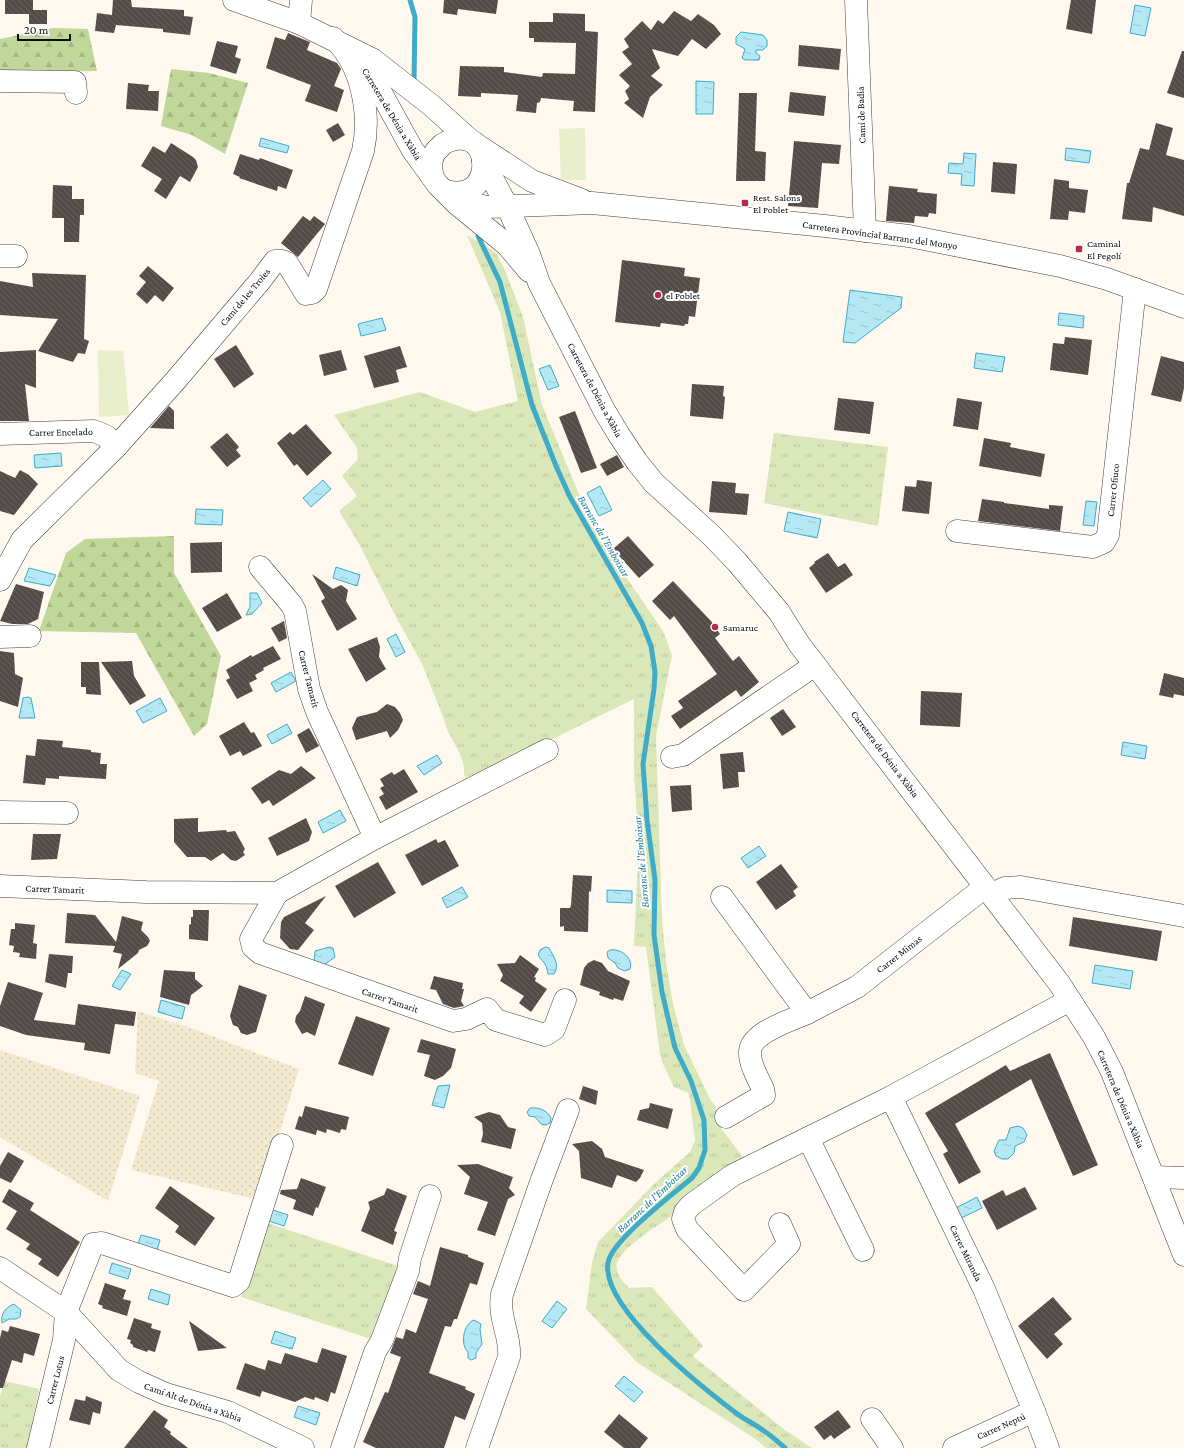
<svg xmlns="http://www.w3.org/2000/svg" width="1184" height="1448" font-family="'Crimson Pro',serif">
  <defs>
    <pattern id="farmland-dots" width="8" height="8" patternUnits="userSpaceOnUse"><rect width="8" height="8" fill="#f3e9cf"/><path d="M2 2h.1M6 6h.1" fill="none" stroke="#cfc7b1" stroke-width="1.8" stroke-linecap="round"/></pattern>
    <pattern id="grass-tufts" width="24" height="20" patternUnits="userSpaceOnUse"><rect width="24" height="20" fill="#dae7b9"/><path d="M3 7l-1-3M5 7V3M7 7l1-3M15 17l-1-3M17 17v-4M19 17l1-3" fill="none" stroke="#bac59e"/></pattern>
    <pattern id="forest-firs" width="22" height="20" patternUnits="userSpaceOnUse"><rect width="22" height="20" fill="#c1d799"/><path d="M5 1l3.5 6h-7zM16 11l3.5 6h-7z" fill="#a5b783"/></pattern>
    <pattern id="water-ripples" width="26" height="14" patternUnits="userSpaceOnUse"><rect width="26" height="14" fill="#b4e8f4"/><path d="M2 4q2-2 4 0t4 0M15 11q2-2 4 0t4 0" fill="none" stroke="#9ac6d0"/></pattern>
    <pattern id="building-back-hatch" width="6" height="6" patternUnits="userSpaceOnUse"><rect width="6" height="6" fill="#554c4a"/><path d="M-1 5l2 2M0 0l6 6M5-1l2 2" fill="none" stroke="#686160"/></pattern>
  </defs>
  <rect width="100%" height="100%" fill="#fef8ee"/>
  <g fill="url(#farmland-dots)">
    <path d="M138 1011 191 1028 299 1069 259 1200 131 1170 159 1081 135 1073Z"/>
    <path d="M0 1050 140 1096 108 1201 0 1137Z"/>
  </g>
  <g fill="url(#grass-tufts)">
    <path d="M467 235 495 252 504 268 523 317 542 405 578 492 626 577 663 631 672 655 656 736 662 919 666 962 673 1004 684 1045 710 1099 716 1107 721 1128 745 1160C724 1177 702 1194 680 1210 662 1224 633 1239 620 1257 611 1268 621 1280 629 1288L652 1287 703 1346 693 1356 785 1430 812 1448H766L757 1440 638 1363 586 1309 592 1263 598 1242 654 1184 690 1152 695 1140 689 1093 674 1087 663 1064 660 1054 646 947 634 946 638 856 635 829 637 820 634 773V699L540 745 465 778C463 773 465 767 463 763 459 747 447 735 444 719L422 664 395 615 358 542 339 511 357 496 342 476 358 459 357 448 334 415 420 392 475 412 518 401 500 312Z"/>
    <path d="M774 433 888 447 878 526 764 503Z"/>
    <path d="M264 1222 404 1268 376 1335 368 1338 241 1297Z"/>
    <path d="M5 1381 39 1389 27 1448H0V1396Z"/>
  </g>
  <g fill="url(#forest-firs)">
    <path d="M53 28 88 29 97 71 0 72V39Z"/>
    <path d="M171 69 209 73 248 83 225 154 192 135 161 126Z"/>
    <path d="M174 536V573L221 656 207 724 194 736 136 633 39 631 66 553 85 539Z"/>
  </g>
  <g fill="#e9efca">
    <path d="M585 128 586 180H561L559 129Z"/>
    <path d="M98 350 123 351 129 415 99 417Z"/>
  </g>
  <g fill="url(#water-ripples)" stroke="#3eabc8">
    <path d="M1135 5 1151 8 1145 36 1130 33Z"/>
    <path d="M741 32 763 35 767 40V46L763 50H756V53L760 56 759 60H745L742 58 745 49 736 44V37Z"/>
    <path d="M696 81 714 82 713 114H696Z"/>
    <path d="M261 138 289 146 287 153 259 146Z"/>
    <path d="M1066 148 1091 151 1089 163 1065 160Z"/>
    <path d="M964 153 976 154 974 186 961 185 962 174 948 173 949 163 963 164Z"/>
    <path d="M850 290 902 297 901 308 855 343 843 342Z"/>
    <path d="M1059 313 1084 316 1083 328 1058 325Z"/>
    <path d="M382 318 386 330 361 336 358 324Z"/>
    <path d="M976 353 1005 357 1002 372 974 368Z"/>
    <path d="M550 365 559 386 548 390 539 369Z"/>
    <path d="M61 453 62 466 35 468 34 455Z"/>
    <path d="M323 480 331 489 311 507 303 498Z"/>
    <path d="M600 486 612 510 599 516 587 493Z"/>
    <path d="M1086 501 1097 502 1094 526 1083 525Z"/>
    <path d="M196 509 223 510 222 525 195 524Z"/>
    <path d="M788 512 821 519 817 538 784 531Z"/>
    <path d="M336 567 360 575 357 586 333 578Z"/>
    <path d="M29 568 56 575 50 586 24 581Z"/>
    <path d="M250 593H257L262 603 252 614 246 615 250 607Z"/>
    <path d="M396 634 405 652 396 657 387 639Z"/>
    <path d="M291 672 296 681 276 692 271 683Z"/>
    <path d="M28 697 31 698 35 718H19L23 698Z"/>
    <path d="M160 698 167 711 143 723 136 711Z"/>
    <path d="M287 724 292 733 272 744 267 735Z"/>
    <path d="M1123 742 1147 746 1145 759 1121 755Z"/>
    <path d="M437 755 442 763 424 775 417 766Z"/>
    <path d="M340 810 346 821 323 833 318 822Z"/>
    <path d="M759 846 766 856 748 868 741 858Z"/>
    <path d="M462 887 468 897 447 908 442 898Z"/>
    <path d="M607 890 632 891V903L607 902Z"/>
    <path d="M329 947 333 948 335 957 324 965 314 963 315 951Z"/>
    <path d="M545 947 549 948C554 957 560 965 554 974H548C547 971 547 967 545 964 541 958 536 957 540 950Z"/>
    <path d="M610 950C620 948 634 958 630 969L625 971 618 968 615 963 608 958 607 952Z"/>
    <path d="M1095 965 1133 971 1130 989 1092 983Z"/>
    <path d="M122 970 131 974 120 990 112 986Z"/>
    <path d="M161 1000 185 1007 182 1019 158 1012Z"/>
    <path d="M450 1085 444 1108 432 1105 438 1086Z"/>
    <path d="M530 1108C539 1107 547 1110 551 1118L550 1123 546 1125 541 1124 535 1117 529 1116 527 1112Z"/>
    <path d="M1018 1126 1023 1128 1027 1135 1024 1142 1015 1146 1014 1153 1008 1159H1002L996 1156 994 1151 999 1140H1006L1010 1128Z"/>
    <path d="M977 1197 982 1208 959 1219 954 1209Z"/>
    <path d="M270 1209 288 1215 284 1226 266 1220Z"/>
    <path d="M141 1235 160 1240 157 1250 138 1244Z"/>
    <path d="M112 1263 131 1269 128 1279 109 1273Z"/>
    <path d="M151 1289 170 1295 168 1305 148 1299Z"/>
    <path d="M557 1301 567 1309 552 1328 542 1321Z"/>
    <path d="M14 1304 21 1310 20 1317 16 1319H9L2 1323C0 1314 6 1307 14 1304Z"/>
    <path d="M474 1320 481 1324 480 1329 482 1344 476 1353V1358L471 1360 468 1358V1352C460 1345 463 1324 474 1320Z"/>
    <path d="M275 1331 296 1338 292 1349 271 1343Z"/>
    <path d="M624 1376 643 1392 634 1402 615 1386Z"/>
    <path d="M298 1406 320 1413 316 1425 294 1417Z"/>
  </g>
  <g fill="none" stroke-linecap="round" stroke-linejoin="round">
    <g stroke="#3eabc8" stroke-width="5">
      <path d="M410 0 415 17 414 81"/>
      <path d="M478 236 500 282 532 405 556 466 570 497 642 623 651 646 655 672 654 689 643 764 647 820 655 880 654 935 662 992 675 1048 691 1081 704 1120 705 1150 699 1168 692 1178C674 1193 611 1241 608 1263 601 1308 703 1388 736 1413 745 1420 755 1424 764 1431 772 1436 778 1442 785 1448"/>
    </g>
  </g>
  <g fill="url(#building-back-hatch)">
    <path d="M5 0H33V10H47V24H29V14H5Z"/>
    <path d="M113 0H131L132 7 184 10V16L193 17 190 35 163 32V29L116 25 114 33 95 31 97 13 112 15Z"/>
    <path d="M444 0H498L496 14 458 9 457 15 443 13Z"/>
    <path d="M1071 0H1096L1092 34 1066 29Z"/>
    <path d="M674 11 691 21 698 14 714 25 721 34 706 49 692 39 678 56 652 49 660 68 651 76 663 85 650 97 643 118 624 103 629 99 625 91 630 86 619 75 632 64 622 52 629 47 624 39 642 21 651 30 658 20 663 24Z"/>
    <path d="M553 13 585 14V31L598 32 595 112 573 111 574 101 541 98 540 102 537 103 536 113 516 111 518 95 481 93V97L458 96 460 66 504 67V72L542 77 543 73 575 74 576 43 534 42V38H529V22H553Z"/>
    <path d="M288 33 310 42 307 50 337 63 341 69 334 86 344 90 337 112 305 101 311 85 266 68 275 37 285 40Z"/>
    <path d="M217 41 238 46 235 57 241 59 236 74 210 66Z"/>
    <path d="M799 45 841 49 839 70 798 66Z"/>
    <path d="M1182 51H1184V98L1167 93Z"/>
    <path d="M128 83 149 85 148 91H159L158 111 126 109Z"/>
    <path d="M790 92 826 96 824 116 788 112Z"/>
    <path d="M739 93H757L755 151 766 152 765 181H736Z"/>
    <path d="M338 123 345 135 333 142 326 130Z"/>
    <path d="M1156 123 1173 128 1166 155 1184 160V216L1153 207 1152 222 1122 219 1127 183H1129L1140 148 1149 150Z"/>
    <path d="M794 141 841 145 839 164 822 163 818 208 788 206Z"/>
    <path d="M171 143 193 157 196 160 198 167 190 182 180 176 166 199 154 191 162 179 141 166 153 146 165 153Z"/>
    <path d="M240 154 259 160 260 158 293 170 286 189 278 186 277 191 239 178 240 177 233 174Z"/>
    <path d="M993 162 1017 164 1015 194 991 192Z"/>
    <path d="M1054 179 1069 181V188L1088 190 1085 213 1069 211 1068 220 1050 219Z"/>
    <path d="M53 185 72 186V199H84V215H80L79 242H64V218H52Z"/>
    <path d="M889 186 918 189 917 192 937 194 936 214 929 213 928 217 915 216 914 223 886 221Z"/>
    <path d="M303 216 310 221 314 216 325 224 298 257 281 243Z"/>
    <path d="M622 260 685 268 684 276 700 278 695 317 689 316 688 324H685L684 326 661 323 660 327 615 322Z"/>
    <path d="M148 266 174 288 163 302 155 295 147 304 136 294 146 282 139 276Z"/>
    <path d="M32 273 86 275 84 339 89 341 85 354 78 353 73 362 38 351 58 319 0 315V281L33 287Z"/>
    <path d="M1065 337 1092 340 1088 375 1050 370 1053 343 1064 344Z"/>
    <path d="M236 345 254 374 234 388 214 359Z"/>
    <path d="M400 346 407 367 396 370 399 382 374 388 364 356Z"/>
    <path d="M36 350V388L25 384 29 421H0V352Z"/>
    <path d="M341 350 347 370 324 376 319 355Z"/>
    <path d="M1161 356 1184 362V388L1181 402 1151 395Z"/>
    <path d="M692 384 724 386 723 396 725 397 723 419 690 416Z"/>
    <path d="M838 398 874 402 870 434 834 430Z"/>
    <path d="M957 398 982 402 978 430 953 426Z"/>
    <path d="M169 406 174 411V429L150 428Z"/>
    <path d="M575 411 597 468 581 473 559 417Z"/>
    <path d="M306 424 332 453 307 476 297 464 294 466 277 443 290 432 293 435Z"/>
    <path d="M227 433 239 447 236 450 241 456 227 467 210 447Z"/>
    <path d="M984 438 1011 443 1010 447 1045 454 1041 477 979 466Z"/>
    <path d="M617 455 624 467 607 476 600 464Z"/>
    <path d="M20 470 29 475 38 484 14 515 0 511V471L15 478Z"/>
    <path d="M917 480 932 482 929 514 902 511 905 486 916 487Z"/>
    <path d="M712 481 736 483 735 493 749 494 747 515 709 512Z"/>
    <path d="M982 499 1004 502V503L1049 509V505L1063 506 1060 531 978 521Z"/>
    <path d="M628 536 654 565 639 578 613 549Z"/>
    <path d="M222 542V572L191 573 190 543Z"/>
    <path d="M828 553 838 567 845 563 853 575 826 593 809 568 815 563 814 562Z"/>
    <path d="M312 574 333 589 341 585 348 590 346 601 357 619 337 631 321 601 325 598Z"/>
    <path d="M673 581 711 621 720 634 715 638 733 661 739 656 759 682 741 697 736 690 680 729 671 716 683 708 678 701 717 674 674 616 670 620 652 601Z"/>
    <path d="M16 584 44 592 38 619 28 624H12L0 621Z"/>
    <path d="M227 593 242 618 217 632 202 608Z"/>
    <path d="M284 621 287 638 279 642 271 628Z"/>
    <path d="M377 637 380 647 379 657 386 669 366 682 348 649Z"/>
    <path d="M273 646 281 659 263 668 264 670 255 675 257 679 249 683 253 691 237 699 226 680 230 678 226 670 251 655 252 657Z"/>
    <path d="M0 651 14 653 15 674 23 678 18 707 0 701Z"/>
    <path d="M132 661 134 676 146 696 130 705 101 662Z"/>
    <path d="M81 662H99L101 695 86 694V687H81Z"/>
    <path d="M1164 673 1184 678V696L1174 694 1173 698 1159 695Z"/>
    <path d="M921 691 962 693 960 727 920 725Z"/>
    <path d="M387 704 395 707 400 713 403 720 398 730 390 738 387 731 356 740 352 728 357 717 377 712Z"/>
    <path d="M783 709 796 727 782 736 770 718Z"/>
    <path d="M244 722 251 733 254 732 262 746 243 756 240 751 230 756 219 736Z"/>
    <path d="M309 728 319 746 306 753 297 735Z"/>
    <path d="M37 739 63 741 62 747 91 750V752L101 753 100 764H107L106 779 59 776V779L46 778 45 785 23 783 26 755 35 756Z"/>
    <path d="M743 752 745 772H738L739 787 723 789 720 754Z"/>
    <path d="M301 766 316 778 273 806 269 800 262 804 251 788 279 770 291 774Z"/>
    <path d="M404 769 418 792 386 810 379 797 384 794 380 788 384 786 380 779 392 772 394 775Z"/>
    <path d="M691 785 692 810 672 812 670 786Z"/>
    <path d="M198 818V832L226 830 227 832 235 831 245 849 243 852 245 855 236 861 231 860 223 853 211 861 205 857H187L174 842V819Z"/>
    <path d="M306 818 312 832 309 841 277 856 268 838Z"/>
    <path d="M33 834H61L57 859 31 860Z"/>
    <path d="M436 839 438 843 445 840 459 866 422 886 405 855Z"/>
    <path d="M378 862 396 893 354 918 335 886Z"/>
    <path d="M781 864 798 887 793 891 796 896 776 910 756 882Z"/>
    <path d="M573 875 592 876 591 892 589 891 588 932 564 931V926L560 927V908H570L571 905Z"/>
    <path d="M326 896 305 923 314 930 298 950 290 949 280 938 281 922 284 917Z"/>
    <path d="M193 910H209L208 941 189 939V925L191 924V917H193Z"/>
    <path d="M67 913 95 915 116 942 122 916 143 922 141 930 148 937 150 941 147 946 139 950 138 953 118 969 122 954 113 952 115 946 65 943Z"/>
    <path d="M1073 917 1162 931 1157 961 1069 946Z"/>
    <path d="M15 923 35 925 33 943 37 944 36 959 19 957 20 953 13 952 14 946 9 945 11 929H15Z"/>
    <path d="M49 954 73 956 72 973H68L66 988 45 982Z"/>
    <path d="M520 955 539 969 534 977 536 978 535 981 547 989 531 1012 519 1003 524 996 500 981 503 975 497 964 515 963Z"/>
    <path d="M594 960 602 963 608 971 630 981 623 1001 614 998 613 1000 599 995 600 992 580 985 584 968 588 963Z"/>
    <path d="M164 970 195 972V979L203 986 191 995 189 1005 160 997Z"/>
    <path d="M434 976 463 983 462 989H464L461 1001 464 1006 454 1008 443 1004 436 990 430 989Z"/>
    <path d="M8 982 43 993 34 1020 75 1025 78 1004 136 1012 134 1026 115 1024 110 1054 84 1050 85 1043 26 1035 0 1026V1006Z"/>
    <path d="M239 985 267 995 256 1032 247 1035 241 1033 238 1027 233 1025 230 1016Z"/>
    <path d="M305 996 325 1004 315 1036 307 1032 302 1034 295 1022 296 1016 300 1011Z"/>
    <path d="M356 1016 390 1028 373 1076 338 1064Z"/>
    <path d="M421 1039 456 1049 451 1068 443 1076 435 1080 424 1076 430 1055 417 1052Z"/>
    <path d="M1050 1053 1098 1165 1073 1176 1031 1079 955 1124 981 1172 959 1184 943 1154 948 1151 925 1113 1006 1065 1010 1071Z"/>
    <path d="M583 1086 598 1091 596 1105 579 1099Z"/>
    <path d="M650 1103 673 1109 668 1129 637 1120 640 1110 649 1108Z"/>
    <path d="M305 1106 349 1117 346 1130 341 1129 340 1133 327 1129 326 1133 317 1130 316 1135 295 1129 299 1116 302 1117Z"/>
    <path d="M489 1112 500 1115 508 1127 516 1129 511 1149 481 1142 483 1134 482 1123 474 1117Z"/>
    <path d="M592 1141 602 1149 605 1157 644 1170 640 1178 636 1182 617 1175 612 1188 581 1178 579 1151 572 1144Z"/>
    <path d="M8 1152 24 1161 11 1183 0 1178V1166Z"/>
    <path d="M478 1164 513 1177 509 1188 515 1195 508 1199 495 1236 477 1230 488 1202 464 1194 470 1177 457 1165Z"/>
    <path d="M301 1178 326 1187 318 1208 316 1207 313 1216 293 1209 296 1200 280 1194 281 1190 297 1189Z"/>
    <path d="M170 1186 215 1218 195 1246 175 1232 179 1226 155 1208Z"/>
    <path d="M1025 1187 1037 1209 997 1230 982 1201 1003 1190 1006 1196Z"/>
    <path d="M387 1188 407 1196 394 1231 397 1232 393 1245 361 1231 370 1208 368 1202 384 1195Z"/>
    <path d="M9 1189 34 1203 30 1210 80 1242 58 1277 38 1264 42 1259 26 1249 30 1244 6 1229 17 1211 2 1202Z"/>
    <path d="M440 1247 468 1255V1257L484 1263 477 1285 470 1283 457 1319H454L451 1327 445 1326 429 1373 466 1387 465 1389 475 1394 465 1420 455 1416 444 1448H376L363 1442 385 1392 388 1393 401 1357 390 1353 396 1337 403 1339 406 1329 416 1333 428 1299 413 1294 418 1281 430 1286Z"/>
    <path d="M105 1283 126 1290 123 1299 131 1301 127 1316 102 1308 103 1306 98 1304Z"/>
    <path d="M1053 1297 1072 1319 1054 1334 1063 1344 1047 1359 1018 1326Z"/>
    <path d="M134 1318 152 1324 151 1328 161 1331 155 1352 148 1350 147 1352 133 1347V1345L130 1343 131 1340 127 1339Z"/>
    <path d="M189 1321 227 1348 198 1351Z"/>
    <path d="M10 1326 40 1334 34 1356 24 1353 22 1363 12 1360 3 1388H0V1338L2 1330 8 1332Z"/>
    <path d="M322 1348 347 1356 335 1394 331 1392 328 1402 315 1397 314 1400 305 1397 295 1402 262 1391 260 1397 236 1389 245 1363 265 1370 268 1360 281 1364 285 1353 317 1363Z"/>
    <path d="M86 1396 102 1402 100 1414 93 1412 90 1425 69 1420 75 1399 85 1401Z"/>
    <path d="M154 1410 168 1420 164 1427 171 1432 170 1434 188 1448H124Z"/>
    <path d="M838 1410 851 1427 834 1439 831 1435 824 1440 814 1427Z"/>
    <path d="M619 1414 648 1438 640 1448H624L604 1432Z"/>
  </g>
  <g fill="none" stroke-linecap="round" stroke-linejoin="round">
    <g stroke="#404040" stroke-width="23">
      <g id="minor">
        <path d="M234 0 299 23 372 59 431 105 471 141 532 181 582 200"/>
        <path d="M856 0 865 231"/>
        <path d="M299 23 301 0"/>
        <path d="M356 58 379 89 412 149 438 185 457 204 507 245 529 271"/>
        <path d="M0 81 75 82 76 93"/>
        <path d="M483 161 508 208 529 254 539 283 604 410 619 435 637 462 654 483 711 535 737 562 779 612 799 644 1059 983 1094 1037 1112 1072 1184 1255"/>
        <path d="M433 178C430 166 430 155 440 147 444 142 451 140 457 139 494 133 493 204 447 191"/>
        <path d="M459 193 473 204 487 207 592 203 825 226 909 236 1060 266 1107 279 1184 307"/>
        <path d="M0 256H16"/>
        <path d="M0 434 94 431 106 436 116 447"/>
        <path d="M957 531 1093 547 1104 542 1108 535 1135 289"/>
        <path d="M0 580 22 540 116 447 176 380 260 281 275 261H282L287 263 306 294 312 293 316 289 363 151C371 114 362 64 333 38"/>
        <path d="M0 637 30 636"/>
        <path d="M672 757 683 755 815 665"/>
        <path d="M0 812 67 813"/>
        <path d="M375 838 547 750"/>
        <path d="M0 886 146 892 277 893 375 838 317 712 309 689 295 611 291 604 260 567"/>
        <path d="M277 893 251 939 253 947 260 953 453 1021 466 1019 487 1009 496 1020 545 1035 554 1029 565 1000"/>
        <path d="M992 894 1005 888 1021 887 1184 916"/>
        <path d="M722 897 807 1013 857 987 985 887"/>
        <path d="M726 1117 764 1095 763 1089C759 1080 750 1065 750 1054 748 1033 790 1021 807 1013"/>
        <path d="M1154 1177 1184 1178"/>
        <path d="M780 1224 789 1244 744 1290 687 1229 683 1219 685 1212 691 1205 733 1175 808 1138"/>
        <path d="M863 1250 808 1138 891 1097"/>
        <path d="M0 1268 66 1312 119 1370 139 1382 166 1394 228 1412 303 1448"/>
        <path d="M1034 1411 984 1289 891 1097 1070 1000"/>
        <path d="M872 1419 892 1448"/>
        <path d="M38 1448 64 1340 66 1312 93 1244 102 1243 233 1286 239 1281 282 1145"/>
        <path d="M342 1448 375 1352 382 1340 408 1271 410 1258 430 1196"/>
        <path d="M477 1448 509 1357C511 1335 498 1319 502 1294L541 1182 568 1110"/>
        <path d="M954 1448 1034 1411 1048 1448"/>
      </g>
    </g>
    <use href="#minor" stroke="#fff" stroke-width="22"/>
  </g>
  <g fill="#b82a4c" stroke="#fff" stroke-width="1.5">
    <rect x="741" y="199" width="8" height="8" rx="2"/>
    <rect x="1075" y="245" width="8" height="8" rx="2"/>
    <circle cx="658" cy="295" r="4"/>
    <circle cx="715" cy="627" r="4"/>
  </g>
  <g text-anchor="middle" dominant-baseline="central" stroke-width="4" stroke-linejoin="round" paint-order="stroke">
    <g font-size="10" fill="#0d0d0d" stroke="#fff">
      <text transform="translate(392 114) rotate(59)">Carretera de Dénia a Xàbia</text>
      <text transform="translate(861 115) rotate(-92)">Camí de Badia</text>
      <text transform="translate(880 235) rotate(8)">Carretera Provincial Barranc del Monyo</text>
      <text transform="translate(245 297) rotate(-50)">Camí de les Troies</text>
      <text transform="translate(595 390) rotate(62)">Carretera de Dénia a Xàbia</text>
      <text transform="translate(61 432) rotate(-1)">Carrer Encelado</text>
      <text transform="translate(1113 490) rotate(-84)">Carrer Ofiuco</text>
      <text transform="translate(309 679) rotate(76)">Carrer Tamarit</text>
      <text transform="translate(885 754) rotate(53)">Carretera de Dénia a Xàbia</text>
      <text transform="translate(55 889) rotate(2)">Carrer Tamarit</text>
      <text transform="translate(899 954) rotate(-38)">Carrer Mimas</text>
      <text transform="translate(390 1000) rotate(19)">Carrer Tamarit</text>
      <text transform="translate(1121 1099) rotate(67)">Carretera de Dénia a Xàbia</text>
      <text transform="translate(966 1253) rotate(64)">Carrer Miranda</text>
      <text transform="translate(55 1380) rotate(-76)">Carrer Lotus</text>
      <text transform="translate(193 1402) rotate(19)">Camí Alt de Dénia a Xàbia</text>
      <text transform="translate(1001 1426) rotate(-24)">Carrer Neptú</text>
    </g>
    <g font-size="10" fill="#0d0d0d" stroke="#fff" text-anchor="start">
      <text x="753" y="197">Rest. Salons<tspan x="753" dy="12">El Poblet</tspan></text>
      <text x="1087" y="243">Caminal<tspan x="1087" dy="12">El Pegolí</tspan></text>
      <text x="666" y="295">el Poblet</text>
      <text x="723" y="627">Samaruc</text>
    </g>
    <g font-size="11" font-style="italic" fill="#1b7b9a" stroke="#fff">
      <text transform="translate(604 536) rotate(60)">Barranc de l'Emboixar</text>
      <text transform="translate(641 862) rotate(-95)">Barranc de l'Emboixar</text>
      <text transform="translate(652 1199) rotate(-43)">Barranc de l'Emboixar</text>
    </g>
  </g>
  <path d="M18 34v6h52v-6" fill="none" stroke="#0d0d0d" stroke-width="2"/>
  <text x="24" y="34" font-size="12" fill="#0d0d0d" stroke="#ffffff" stroke-width="3" paint-order="stroke">20 m</text>
</svg>
